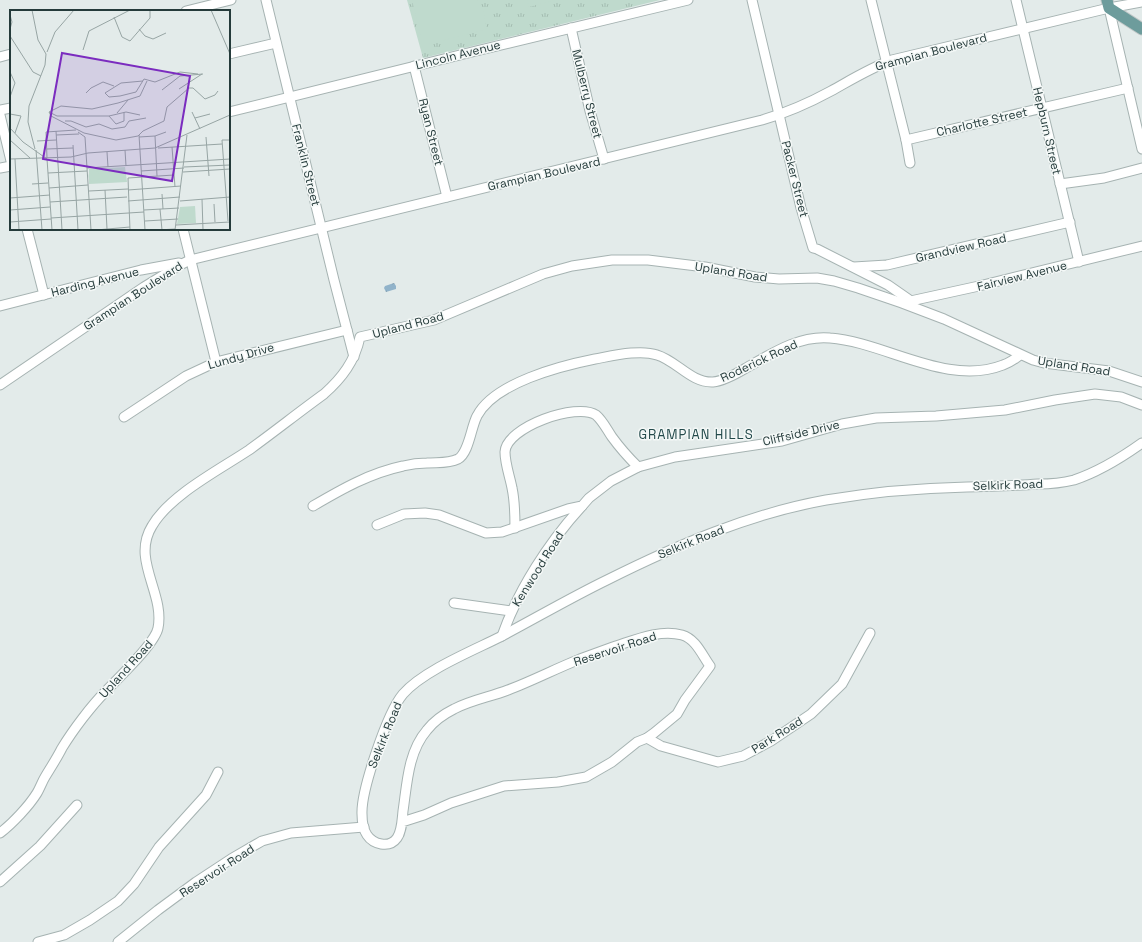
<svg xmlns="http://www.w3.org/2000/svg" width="1142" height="942" font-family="'Space Grotesk',sans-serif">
  <defs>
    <pattern id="park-tufts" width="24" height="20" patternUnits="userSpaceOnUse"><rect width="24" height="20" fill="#bfdacd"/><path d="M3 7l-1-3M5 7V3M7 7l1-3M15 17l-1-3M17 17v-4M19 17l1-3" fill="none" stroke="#a4bcb1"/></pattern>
    <pattern id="water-ripples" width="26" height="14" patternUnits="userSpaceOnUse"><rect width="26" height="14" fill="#91b3ca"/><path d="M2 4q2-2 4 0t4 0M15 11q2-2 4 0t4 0" fill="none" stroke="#7693a5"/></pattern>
  </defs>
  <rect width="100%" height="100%" fill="#e3ebea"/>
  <path fill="url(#park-tufts)" d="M407 0H660L423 58Z"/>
  <g fill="#bfdacd">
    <path d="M412 0H477L483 10 487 29 429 44 421 38Z"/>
    <path d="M527 0H556L529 7Z"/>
  </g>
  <path fill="url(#water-ripples)" d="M394 283 396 286V289L386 292 384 288 385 286Z"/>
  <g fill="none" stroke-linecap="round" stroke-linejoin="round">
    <g stroke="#a6b3b2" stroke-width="11">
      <g id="minor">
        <path d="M266 0 334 280 354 357"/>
        <path d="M752 0 801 208 813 248 817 249 888 285 911 301"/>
        <path d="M871 0 906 140 910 163"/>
        <path d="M1016 0 1079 262"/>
        <path d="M1109 8 1142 149"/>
        <path d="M186 11 231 0"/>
        <path d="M571 28 590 111 604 159"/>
        <path d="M229 54 276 43"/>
        <path d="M0 57 11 54"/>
        <path d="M414 66 447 197"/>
        <path d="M0 110 11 108"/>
        <path d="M229 112 476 51 688 0"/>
        <path d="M0 115 11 161"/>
        <path d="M906 140 1128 88"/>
        <path d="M0 168 11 166"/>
        <path d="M1060 184 1104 178 1142 168"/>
        <path d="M27 229 44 295"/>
        <path d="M183 229 216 362"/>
        <path d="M854 267 887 265 1070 222"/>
        <path d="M906 302 979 286 1142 246"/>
        <path d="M0 306 141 270 179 263"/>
        <path d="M0 385 144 287 180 265 190 260 762 120C786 113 809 103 831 91 851 80 870 68 892 60L1109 8 1142 2"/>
        <path d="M124 417 186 376 216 362 347 330"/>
        <path d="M313 506C342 489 370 473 403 466 411 464 419 463 427 463 437 462 448 464 458 459 469 453 471 427 477 416 494 383 560 366 595 359 612 356 640 349 657 355 677 361 691 383 713 382 724 381 736 374 746 368 771 354 799 335 830 338 885 342 947 387 1003 365 1009 363 1015 359 1020 355"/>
        <path d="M377 525 404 514 425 513 439 515 486 533 502 532 568 509 582 506 589 498 611 481 638 467"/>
        <path d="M515 528C515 514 515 502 512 488 510 477 505 464 505 452 506 427 577 402 596 415 603 421 607 430 612 437 620 448 629 458 638 467L675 457 782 441 842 424 876 418 936 416 1005 410 1055 400 1095 394 1121 397 1142 405"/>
        <path d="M454 603 511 611"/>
        <path d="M502 636C518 590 549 542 582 506"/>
        <path d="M647 738 661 746 718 762 743 756 771 741 811 714 842 684 870 633"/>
        <path d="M402 822 424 815 451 803 504 786 558 782 586 777 612 762 637 742 647 738 654 733 677 714 685 700 710 666C702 655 696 639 682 635 659 629 635 640 613 647 602 651 591 655 580 659 555 669 532 681 508 690 490 697 471 700 454 709 444 714 434 721 427 730 408 752 407 784 403 811 402 820 402 831 397 838 389 849 373 844 367 835 363 829 362 821 362 814 361 791 387 713 403 694 423 671 472 651 500 637 536 618 570 598 607 580 677 545 749 514 826 500 873 492 920 488 967 487 991 486 1015 486 1038 484 1050 484 1062 483 1074 480 1098 472 1121 458 1142 443"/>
        <path d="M0 833C12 824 29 806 37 793 40 788 42 782 45 777 51 767 57 758 62 748 73 730 91 706 106 691 118 678 155 644 158 628 165 593 131 560 152 526 170 495 219 470 249 450 274 432 299 412 324 394 342 378 355 361 360 337L434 320 517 285 543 274 572 266 612 260H648L705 267 755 277 779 279 817 278 834 281 858 288 902 303 944 319 1033 360 1044 363 1109 371 1142 382"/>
        <path d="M0 882 40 846 77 805"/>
        <path d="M38 942 64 935 90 920 118 901 134 884 159 847 206 795 218 772"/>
        <path d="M118 942 158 910 196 882 231 859 262 841 291 833 364 827"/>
      </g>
    </g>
    <g stroke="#c2c8c8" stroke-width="13">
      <path id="major" d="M1107 0 1109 8 1142 29"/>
    </g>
    <use href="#minor" stroke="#fff" stroke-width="9"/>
    <use href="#major" stroke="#6d9c9c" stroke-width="11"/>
  </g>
  <g text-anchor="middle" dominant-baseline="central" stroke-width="3" stroke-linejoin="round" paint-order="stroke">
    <g font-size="12" fill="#253b3b" stroke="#f4f8f7">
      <text transform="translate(931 52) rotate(-15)">Grampian Boulevard</text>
      <text transform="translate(458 55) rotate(-14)">Lincoln Avenue</text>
      <text transform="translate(587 94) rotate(76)">Mulberry Street</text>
      <text transform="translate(982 122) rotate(-13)">Charlotte Street</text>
      <text transform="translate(1047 131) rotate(77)">Hepburn Street</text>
      <text transform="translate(431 132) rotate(76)">Ryan Street</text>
      <text transform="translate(306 165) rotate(76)">Franklin Street</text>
      <text transform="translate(544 174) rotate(-13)">Grampian Boulevard</text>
      <text transform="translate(795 179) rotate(76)">Packer Street</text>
      <text transform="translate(961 248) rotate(-13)">Grandview Road</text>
      <text transform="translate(731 272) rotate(9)">Upland Road</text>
      <text transform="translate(1022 276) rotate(-14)">Fairview Avenue</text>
      <text transform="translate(95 282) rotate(-14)">Harding Avenue</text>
      <text transform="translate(133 296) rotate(-33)">Grampian Boulevard</text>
      <text transform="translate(408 325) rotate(-15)">Upland Road</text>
      <text transform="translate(241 356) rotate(-16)">Lundy Drive</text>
      <text transform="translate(759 361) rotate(-25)">Roderick Road</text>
      <text transform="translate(1074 366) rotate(9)">Upland Road</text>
      <text transform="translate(801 433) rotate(-13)">Cliffside Drive</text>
      <text transform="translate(1008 485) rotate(-2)">Selkirk Road</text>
      <text transform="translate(691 542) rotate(-22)">Selkirk Road</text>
      <text transform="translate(538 569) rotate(-58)">Kenwood Road</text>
      <text transform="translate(615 649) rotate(-18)">Reservoir Road</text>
      <text transform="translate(126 669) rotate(-48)">Upland Road</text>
      <text transform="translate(385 735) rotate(-68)">Selkirk Road</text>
      <text transform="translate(777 735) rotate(-32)">Park Road</text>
      <text transform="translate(217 871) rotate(-33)">Reservoir Road</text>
    </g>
    <g font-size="13" letter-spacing="1" fill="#234a4b" stroke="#f4f8f7">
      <text x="696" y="434">GRAMPIAN HILLS</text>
    </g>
  </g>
  <g transform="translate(10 10)">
    <rect width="220" height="220" fill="#e3ebea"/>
    <path d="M185 196 186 213 167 214 170 197Z" fill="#bfdacd"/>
    <path d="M115 157 117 172 79 174V159Z" fill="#bfdacd"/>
    <path d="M78.5 166a5.5 5.5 0 1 1 11 0a5.5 5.5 0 1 1-11 0Z" fill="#bfdacd"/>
    <path fill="none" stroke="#97a5a4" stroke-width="1" d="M22 0 28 30 36 44 35 55 19 96 18 112 25 139M201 0 220 44M0 5 2 12 0 19M104 7 112 27 120 31 140 8V0M129 19 135 26 143 29 156 23M0 26 23 62 31 66M73 40 79 21 120 0M37 42 45 22 64 0M0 62 5 73 0 87M133 71 111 73 95 83 99 87 110 86 126 82 134 69 145 72 170 62 188 64M169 79 192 64M152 80 170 66 193 64M76 83 81 78 93 72 104 76M39 102 41 106 74 123 106 130 128 126 133 121 154 111 157 97 179 78H183L195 89 205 85 208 81M39 102 51 96 82 99 108 93 130 86 137 71M39 102 47 106H99L106 114 114 111V102M182 102 190 119M107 103 118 90M0 104 11 106 5 123M99 106 116 102 130 105M185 108 200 104M55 111H61L76 117 89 114 102 119 115 117 119 111 136 108M0 118 13 132 37 149 42 220M46 121 52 220M68 122 75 127 81 220M46 125 69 124M129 125 135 220M145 126 147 166M129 127 145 126 156 122M196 127 199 166M0 130 20 148M27 131 46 130M63 135 68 220M162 137 165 177M148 138 212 134M37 139 63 138M26 140 32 220M115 140 116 156M97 142 98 157M37 148 36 122 66 120M0 149 61 147 78 143 145 138 220 105M5 149 9 220M174 157 220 155M77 158 220 149M131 161 174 158M173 162 220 159M38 163 77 161M22 174 38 173M39 178 78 175M95 180 97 219M118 180 171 176M79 181 118 179M152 184 153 199M0 188 40 185M192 189 193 220M118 191 170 187M170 191 220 187M40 192 117 187M204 194 205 212M150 199 152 220M0 200 40 197M134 200 169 198M41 208 134 202M135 211 168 209M218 211 212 130H220M0 212 41 209M166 215 220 212M86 220 120 217M120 220 118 168 164 165M148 220 165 219M165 220 177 125"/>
    <path fill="#7b2cbf" fill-opacity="0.15" stroke="#7b2cbf" stroke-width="2" d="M52 43 180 66 162 171 33 149Z"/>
    <rect width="220" height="220" fill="none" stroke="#253b3b" stroke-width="2"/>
  </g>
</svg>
